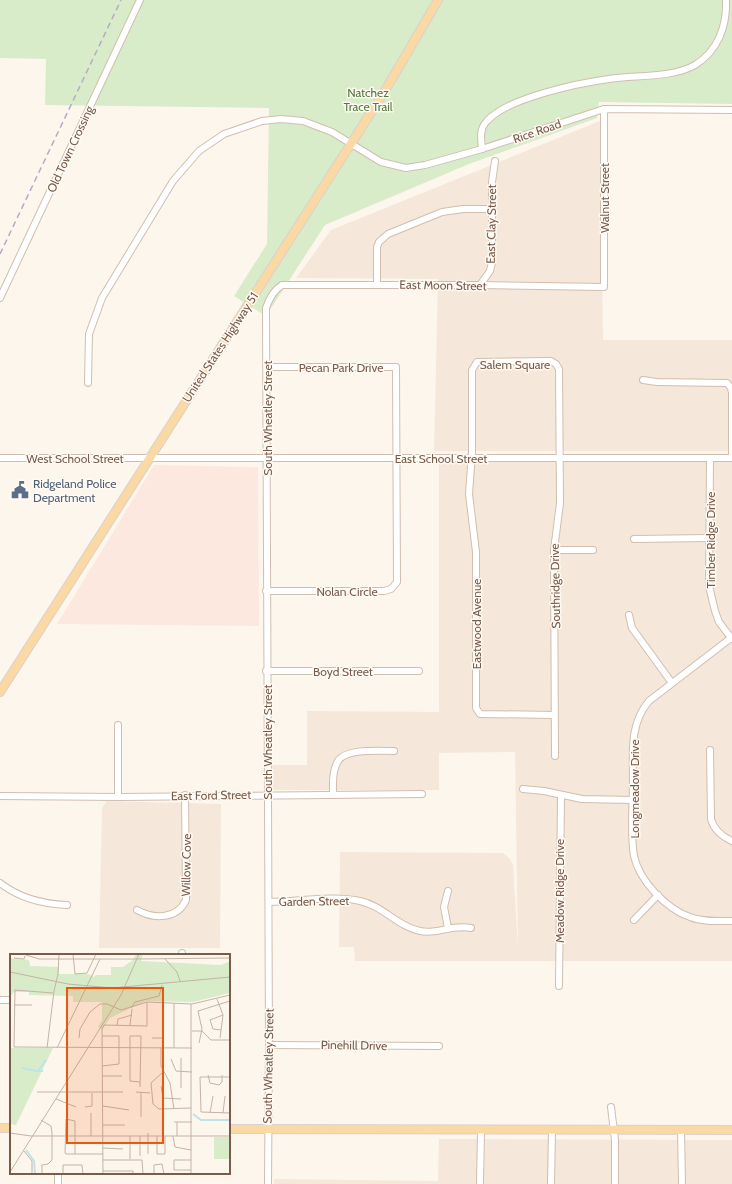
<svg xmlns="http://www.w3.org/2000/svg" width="732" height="1184" font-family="Cabin,sans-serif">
  <rect width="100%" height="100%" fill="#fdf6ec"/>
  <g fill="#f5e8da">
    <path d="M600 121 603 340H732V451H434L438 279 296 278 331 230Z"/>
    <path d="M732 459V961H355L354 947H339L340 852 503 853 510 859 513 865 518 946 515 752 439 753V790H271L272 765H307V711L439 712V461Z"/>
    <path d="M107 801 221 804 220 948H99L102 808Z"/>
    <path d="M439 1139 732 1140V1184H274V1179L438 1181Z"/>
  </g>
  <path fill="#fde8e0" d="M154 465 258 467 259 626 57 624Z"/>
  <path fill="#d8ecc9" d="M0 0H732V104L599 102 597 118 469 164 325 225 266 316 234 296 267 244 269 108 45 105 46 59 0 58Z"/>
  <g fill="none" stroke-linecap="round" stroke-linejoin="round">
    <g stroke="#d1beb0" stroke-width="8">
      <g id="minor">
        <path d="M482 149C481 139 479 129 487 121 507 98 579 83 609 79 635 75 673 78 695 65 718 51 727 26 726 0"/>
        <path d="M377 284V247L379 242 388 234 442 212 463 209H493"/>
        <path d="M480 285 490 271 492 262V182L495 161"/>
        <path d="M0 298 140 0"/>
        <path d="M643 380 657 382 727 383 731 388 732 393V458"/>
        <path d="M88 383 89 334 102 298 173 181 199 151 224 134 262 121 281 119 303 121 332 132 381 162 406 168 425 165 482 149 604 109 732 110"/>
        <path d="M0 458H732"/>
        <path d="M710 459 709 586 715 611 719 622 732 639"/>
        <path d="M634 539 709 538"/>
        <path d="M554 550H593"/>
        <path d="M266 591H384L391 589 397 582 396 367H267"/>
        <path d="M629 615 632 628 672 683"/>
        <path d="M731 638 649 701C629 724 633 754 633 782 633 806 630 833 634 856 639 880 666 909 690 917 703 922 718 921 732 921"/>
        <path d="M266 671H419"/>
        <path d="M710 750 711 819C714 830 721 836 732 841"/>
        <path d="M555 756 554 550 560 503 559 369 556 364 551 361 477 362 472 370V452L469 494 476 552V708L480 714 555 715"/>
        <path d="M523 789 544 791 582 799 633 800"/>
        <path d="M333 795C333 784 332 771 338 761 346 748 380 751 394 751"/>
        <path d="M0 796 118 797 422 794"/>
        <path d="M118 797V725"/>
        <path d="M0 883C19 898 43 904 67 905"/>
        <path d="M269 902C297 902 332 895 360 901 383 906 397 926 420 931 437 935 451 924 471 928"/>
        <path d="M137 910C153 919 177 920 186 900L185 795"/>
        <path d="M634 920 658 895"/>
        <path d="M448 928 444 907 448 891"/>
        <path d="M182 955V953"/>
        <path d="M559 986 561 795"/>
        <path d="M0 1000H11"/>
        <path d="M269 1045 439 1046"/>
        <path d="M611 1107 615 1140V1184"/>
        <path d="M681 1130 682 1184"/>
        <path d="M58 1184V1173"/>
        <path d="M268 1184 269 1045 266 308C269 299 274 290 282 285H480L604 287V109"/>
        <path d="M480 1184 481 1130"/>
        <path d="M551 1184 552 1130"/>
      </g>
    </g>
    <g stroke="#dad1cd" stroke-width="10">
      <g id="major">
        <path d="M0 692 386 89 438 0"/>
        <path d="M0 1128H11"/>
        <path d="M229 1129 732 1130"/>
      </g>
    </g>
    <use href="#minor" stroke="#fff" stroke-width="6"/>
    <use href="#major" stroke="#fbd9a5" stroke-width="8"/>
    <path stroke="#b9a8c9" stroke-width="1.5" stroke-dasharray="6 4" stroke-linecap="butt" d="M0 254 121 0"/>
  </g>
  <defs>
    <g id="civic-bare" transform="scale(1.38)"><path d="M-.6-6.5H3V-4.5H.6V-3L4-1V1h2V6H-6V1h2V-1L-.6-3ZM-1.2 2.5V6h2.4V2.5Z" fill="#5c6f8a" stroke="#fffaf3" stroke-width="2.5" paint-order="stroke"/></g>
  </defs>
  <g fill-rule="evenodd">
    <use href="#civic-bare" x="20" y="490"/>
  </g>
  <g text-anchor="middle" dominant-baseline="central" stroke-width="3" stroke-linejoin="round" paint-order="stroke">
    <g font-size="12" fill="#537a41" stroke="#fffaf3">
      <text x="368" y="92">Natchez<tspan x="368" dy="14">Trace Trail</tspan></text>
    </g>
    <g font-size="12" fill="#7a5c4d" stroke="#fffaf3">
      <text transform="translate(537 131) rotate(-19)">Rice Road</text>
      <text transform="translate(70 149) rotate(-65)">Old Town Crossing</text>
      <text transform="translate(604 198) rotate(-90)">Walnut Street</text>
      <text transform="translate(491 224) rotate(-89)">East Clay Street</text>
      <text transform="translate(443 285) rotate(1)">East Moon Street</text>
      <text transform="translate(220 347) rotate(-57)">United States Highway 51</text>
      <text x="515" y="364">Salem Square</text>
      <text x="341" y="367">Pecan Park Drive</text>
      <text transform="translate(267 418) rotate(-90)">South Wheatley Street</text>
      <text x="75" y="458">West School Street</text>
      <text x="441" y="458">East School Street</text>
      <text transform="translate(710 540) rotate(-90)">Timber Ridge Drive</text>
      <text transform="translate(555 586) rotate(-91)">Southridge Drive</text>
      <text x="347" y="591">Nolan Circle</text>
      <text transform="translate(476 624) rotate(-90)">Eastwood Avenue</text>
      <text x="343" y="671">Boyd Street</text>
      <text transform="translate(267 742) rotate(-90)">South Wheatley Street</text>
      <text transform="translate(634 789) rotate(-90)">Longmeadow Drive</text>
      <text transform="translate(211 795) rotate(-1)">East Ford Street</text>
      <text transform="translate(186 865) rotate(-89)">Willow Cove</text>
      <text transform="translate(559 891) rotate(-90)">Meadow Ridge Drive</text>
      <text transform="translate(314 901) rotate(-1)">Garden Street</text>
      <text transform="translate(354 1045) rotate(1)">Pinehill Drive</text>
      <text transform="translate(268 1066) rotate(-89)">South Wheatley Street</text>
    </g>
    <g font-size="12" fill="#4e5e75" stroke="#fffaf3" text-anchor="start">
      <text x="33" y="483">Ridgeland Police<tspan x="33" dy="14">Department</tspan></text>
    </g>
  </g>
  <g transform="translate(10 954)">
    <rect width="220" height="220" fill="#fdf6ec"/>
    <path d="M126 0H133L131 7 211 11 220 7V39L183 48 136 47 100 64 92 76 88 73 92 66V48H63V42L19 41V38H4L0 43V4L19 6 20 12 49 13V20H78L84 23 86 21H101V13H113L123 6ZM0 94H43L6 171 0 170ZM204 183H220V205H204Z" fill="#d8ecc9"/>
    <path fill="none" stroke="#bfe3e8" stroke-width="2" d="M12 114 27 117M33 117H28L36 106M183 160 191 166H220M16 196 24 207 25 220"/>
    <path fill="none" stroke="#c5b3a7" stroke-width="1" d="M13 0 29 5H127M63 0 65 20 77 19 86 0M4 4 14 5 15 2M127 5 220 4M155 5 167 18 170 27M0 18 58 30 102 34 220 23M43 39 5 36 4 93 182 94M207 45 213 61 210 84M181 50V220M4 51H22M121 54 125 48 149 42 152 31M107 71 108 65 122 61M120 71 122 55M211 76 203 75 200 66 213 61M182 77H192L201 86H220M69 84 70 75 80 58 90 50H97L111 56 137 48 182 50 220 41M142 84H153V94M189 89 192 75 188 57 220 47M37 94 44 37 48 20 49 0M47 94 90 5M151 94V112L160 129 164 155M164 94V49M161 105 166 117 182 118M92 112 109 110V82H92M153 118 141 129 143 150 149 155 181 154M198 121 200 129 209 131 212 128V121M92 122H112M190 123 191 158 220 159M190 123H220M151 132 153 144 171 145M130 133 131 82H120V127L130 128M171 134V104M27 138H113M126 138 140 139M46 145 66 153M93 152 119 156M75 153 82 152V139M200 159 203 142M213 159 215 142M131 163V138M31 166 41 172 42 179V206L38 210 32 211V220M164 168H182M93 171H115M0 179 21 182M138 179V200M21 182H220M81 182V159M147 182V200H155V182M163 182 165 193 181 196M167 182V168M93 194 113 195M14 197 22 207V220M65 200V167L56 165 55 199 56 200H93M130 202V182M120 205V182M93 206H132L133 220M181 206H164V216H181M93 217H123V220M0 218 111 41 129 0M53 220V211H72L73 220M93 220 92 75 94 71 137 72V48M144 220V211L152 210 154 220"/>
    <path fill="#e8590c" fill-opacity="0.15" stroke="#e8590c" stroke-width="2" d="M57 34H153V189H57Z"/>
    <rect width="220" height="220" fill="none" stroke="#7a5c4d" stroke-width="2"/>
  </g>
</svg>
